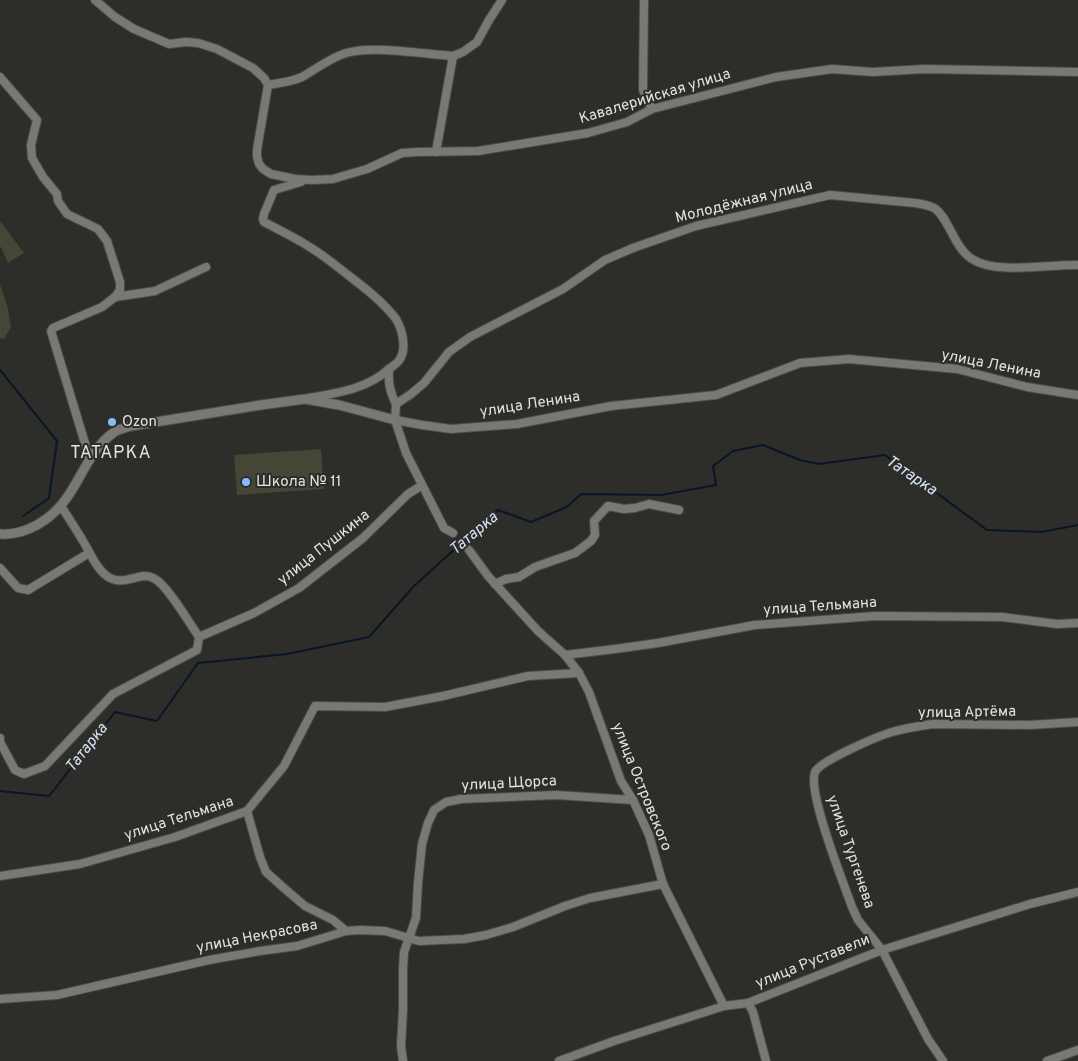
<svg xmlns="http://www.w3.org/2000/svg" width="1078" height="1061" font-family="Overpass,sans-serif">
  <rect width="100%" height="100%" fill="#2d2d2a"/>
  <g fill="#454636">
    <path d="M0 221 24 253 8 263 1 247H0Z"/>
    <path d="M0 284 8 309 11 327 4 339 0 338Z"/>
    <path d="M321 449 324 489 237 495 234 455Z"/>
  </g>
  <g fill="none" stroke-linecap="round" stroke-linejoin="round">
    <g stroke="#081628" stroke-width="2">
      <path d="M0 370 57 441 49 498 23 516"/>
      <path d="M0 791 49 796 115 712 157 721 198 663 287 654 369 637 414 586 498 510 531 522 567 507 581 494 661 495 716 485 713 466 733 451 763 445 800 460 819 464 885 455 987 530 1042 532 1078 525"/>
    </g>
    <g stroke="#4b4b49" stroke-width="10">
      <g id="minor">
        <path d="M95 0 115 17 134 29 169 44 186 42 198 43 217 49 253 68 264 78 268 85 257 150V157L259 164 263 169 271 174 295 179 312 180 333 179 367 169 402 153 417 152 478 151 588 133 627 122 652 109 776 77 832 69 873 72 924 69 1078 72"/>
        <path d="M644 0 643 90 652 109"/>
        <path d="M0 77 37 120 31 145 32 158 43 177 57 194 58 201 67 214 98 229 107 241 120 282V290L115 297"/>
        <path d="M268 85C279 83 291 82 302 77 316 69 330 58 346 53 375 45 423 54 453 56L463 52 477 42 489 20 502 0"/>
        <path d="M436 152 453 56"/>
        <path d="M301 182 274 190 264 214 263 219 264 222C279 230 294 237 308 246 322 254 335 265 348 275 365 288 383 302 396 319 402 329 407 348 400 359 398 363 393 366 389 369 388 383 390 392 396 404"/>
        <path d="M309 398C337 393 367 389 389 369"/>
        <path d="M395 420 422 425 451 429 517 424 611 406 716 395 800 363 849 359 957 369 1027 387 1078 395"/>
        <path d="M90 460 51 331 53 328 102 307 115 297 155 291 206 267"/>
        <path d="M61 506C68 517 76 529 83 541 91 554 97 571 110 578 122 584 133 577 144 576 148 576 152 577 155 579 167 585 190 624 199 637"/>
        <path d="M453 533 444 528 406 453 395 420 396 404 411 394 424 383 449 352 470 337 563 289 605 260 633 248 696 226 830 195 915 203C922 204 928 205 934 208 948 216 954 248 972 259 996 275 1049 264 1078 265"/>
        <path d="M469 550 488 576 538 631 565 655 579 673 589 692 621 781 633 800 649 835 663 884 724 1006"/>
        <path d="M0 568 18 588 28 590 89 553"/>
        <path d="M495 584 506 579 519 577 535 567 575 553 591 541 595 535 594 521 608 506 624 509 635 508 649 504 679 510"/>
        <path d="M565 655 615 649 658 643 755 625 875 616 1002 617 1057 624 1078 623"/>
        <path d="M0 738V742L15 770 24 774 45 766 113 694 197 650 199 637 254 613 299 588 363 538 408 494 421 486"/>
        <path d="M247 811 260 857 266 872 285 889 305 906 333 920 346 931"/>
        <path d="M0 876 80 864 175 837 247 811 284 766 315 706 385 707 443 696 528 676 579 673"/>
        <path d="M0 999 57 995 209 960 260 951 297 946 346 931 359 930 385 931 419 941 464 939 486 935 513 927 565 906 590 898 663 884"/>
        <path d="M748 1003 753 1012 766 1061"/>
        <path d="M403 1061 401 1046 403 1010V969L404 952 416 918 418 883 422 844 428 823 434 810 446 802 461 799 556 795 633 800"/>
        <path d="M559 1061 614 1041 724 1006 748 1003 882 950 1030 904 1078 892"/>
        <path d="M943 1061 928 1039 882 950 858 920 852 907C844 884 807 792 815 772 820 761 878 736 892 732 905 728 919 726 933 724L1030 725 1078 722"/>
        <path d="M1047 1061 1078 1050"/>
      </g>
    </g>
    <g stroke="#4b4b49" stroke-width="11">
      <path id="tertiary" d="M0 534C13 535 26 531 37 525 41 522 46 520 50 516 78 494 84 454 113 433 118 429 125 428 131 426L261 405 305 399 339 405 395 420"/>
    </g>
    <use href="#minor" stroke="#787875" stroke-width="8"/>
    <use href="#tertiary" stroke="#787875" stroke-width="9"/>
  </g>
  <g fill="#87bbfc" stroke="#2d2d2a" stroke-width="2">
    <circle cx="112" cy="422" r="5"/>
    <circle cx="246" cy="482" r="5"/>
  </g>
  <g text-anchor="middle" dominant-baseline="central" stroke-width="4" stroke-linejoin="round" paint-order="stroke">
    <g font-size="15" fill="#e3e3e2" stroke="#2d2d2a">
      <text transform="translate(655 97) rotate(-17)">Кавалерийская улица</text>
      <text transform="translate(744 202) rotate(-14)">Молодёжная улица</text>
      <text transform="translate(991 365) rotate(11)">улица Ленина</text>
      <text transform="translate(530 405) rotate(-9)">улица Ленина</text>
      <text transform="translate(324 548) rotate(-38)">улица Пушкина</text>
      <text transform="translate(820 607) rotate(-4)">улица Тельмана</text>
      <text transform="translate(967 713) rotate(-1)">улица Артёма</text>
      <text transform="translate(509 784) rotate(-3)">улица Щорса</text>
      <text transform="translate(641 787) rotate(68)">улица Островского</text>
      <text transform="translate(179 819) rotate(-18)">улица Тельмана</text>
      <text transform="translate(850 852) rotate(71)">улица Тургенева</text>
      <text transform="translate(257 937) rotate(-11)">улица Некрасова</text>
      <text transform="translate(813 962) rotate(-22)">улица Руставели</text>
    </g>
    <g font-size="15" fill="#e3e3e2" stroke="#2d2d2a" text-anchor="start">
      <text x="122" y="422">Ozon</text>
      <text x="256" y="482">Школа № 11</text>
    </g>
    <g font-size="16" font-style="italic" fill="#d6e4f6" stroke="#2d2d2a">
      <text transform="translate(911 476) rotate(34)">Татарка</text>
      <text transform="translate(474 534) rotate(-40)">Татарка</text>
      <text transform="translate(87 748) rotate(-52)">Татарка</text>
    </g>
    <g font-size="18" letter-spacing="1" fill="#e3e3e2" stroke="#2d2d2a">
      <text x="111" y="453">ТАТАРКА</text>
    </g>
  </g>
</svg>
